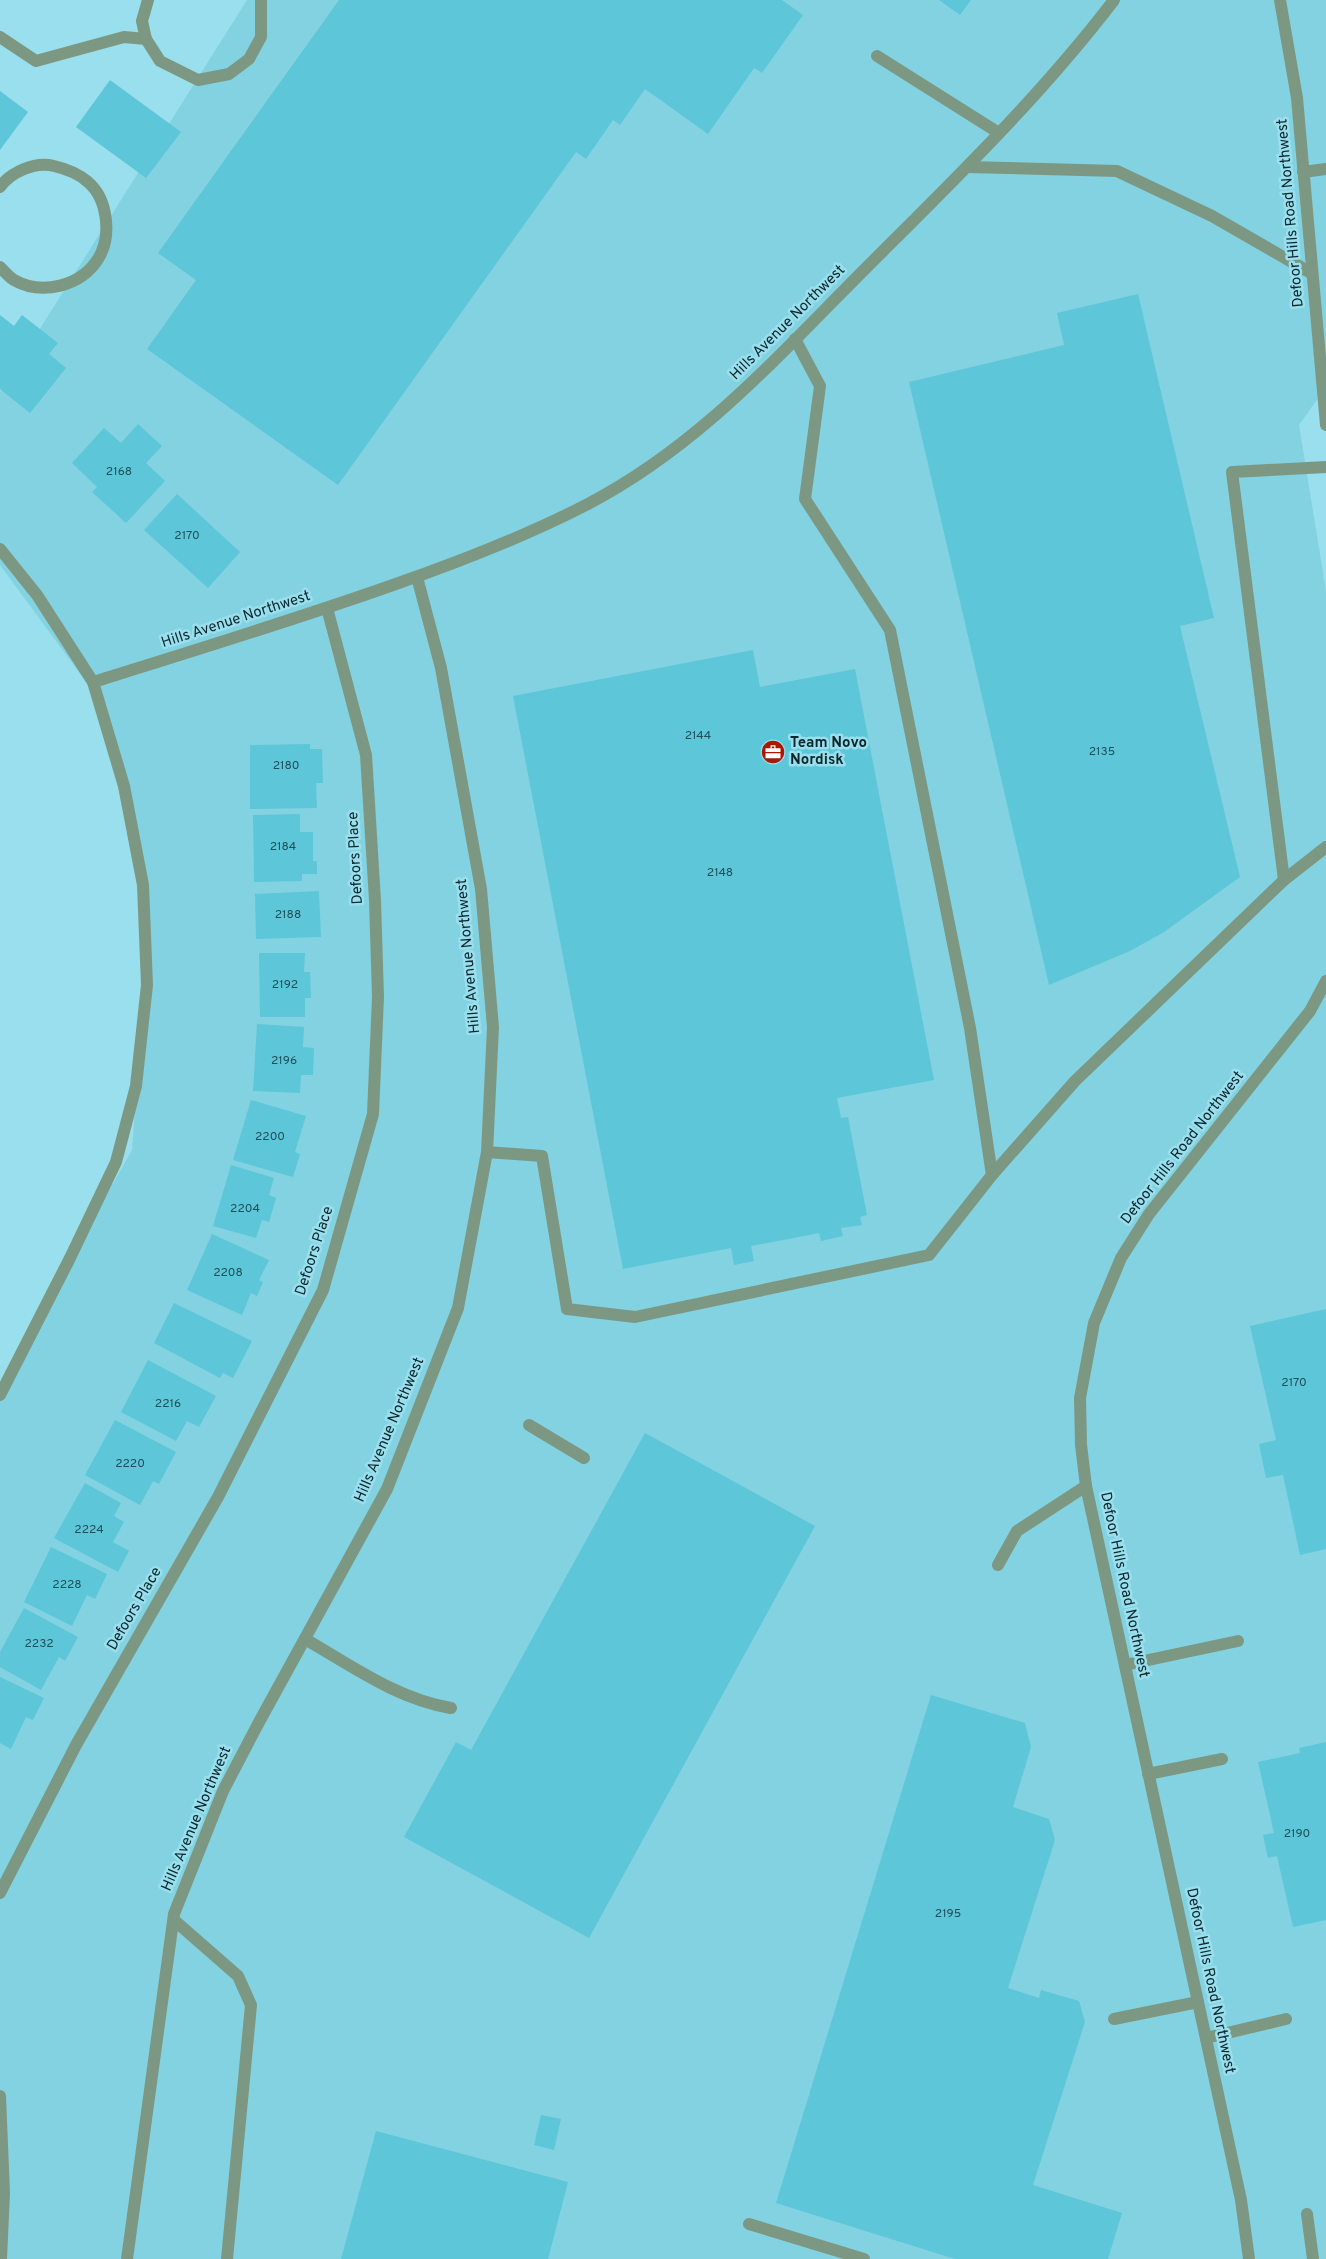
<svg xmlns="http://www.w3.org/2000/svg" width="1326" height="2259" font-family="Overpass,sans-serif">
  <rect width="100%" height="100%" fill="#9adfed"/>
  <path fill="#83d2e1" d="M247 0H1326V387L1299 425 1326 591V2259H0V1383L132 1150 148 930 100 701 0 565V392Z"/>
  <g fill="#5dc6d9">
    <path d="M339 0H782L803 15 762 73 754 68 708 134 645 89 620 125 613 120 586 159 576 152 338 485 147 349 196 280 158 253Z"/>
    <path d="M939 0H971L960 15Z"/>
    <path d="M110 80 181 132 146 178 76 127Z"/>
    <path d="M0 91 28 112 0 150Z"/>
    <path d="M1138 294 1214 618 1180 626 1240 877 1164 932 1130 951 1049 985 909 382 1064 345 1057 313Z"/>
    <path d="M0 315 14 326 22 315 58 343 49 354 66 368 30 413 0 389Z"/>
    <path d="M138 424 162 446 146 463 165 481 126 523 92 492 97 487 72 463 104 428 121 443Z"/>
    <path d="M177 494 240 552 208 588 144 530Z"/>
    <path d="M753 650 760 687 855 669 934 1080 837 1098 841 1118 848 1117 867 1215 860 1217 862 1225 841 1228 843 1236 821 1241 819 1233 751 1246 754 1261 734 1265 731 1248 623 1269 513 696Z"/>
    <path d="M310 744V749H322L323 783H316L317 808 250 809V745Z"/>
    <path d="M300 814V832H313V861H317V874H302V881L254 882 253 815Z"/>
    <path d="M319 891 321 937 256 939 255 894Z"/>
    <path d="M259 953H305L304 972H310L311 998H305V1017H260Z"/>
    <path d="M257 1024 304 1027 303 1047 314 1048 313 1075H301L300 1093 253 1091Z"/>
    <path d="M251 1100 306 1116 295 1152 300 1154 293 1177 233 1160Z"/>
    <path d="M231 1165 274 1178 269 1195 276 1198 269 1222 262 1220 256 1238 213 1226Z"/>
    <path d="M212 1234 269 1260 259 1280 263 1282 257 1296 251 1293 242 1315 187 1290Z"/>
    <path d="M174 1303 252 1341 233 1378 223 1373 220 1378 154 1343Z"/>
    <path d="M1326 1309V1549L1300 1555 1283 1475 1266 1478 1259 1444 1276 1440 1250 1326Z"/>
    <path d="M148 1360 216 1396 199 1427 187 1421 176 1441 121 1412Z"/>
    <path d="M115 1420 176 1452 159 1484 153 1481 140 1505 85 1475Z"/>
    <path d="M645 1433 815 1526 589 1938 404 1837 456 1742 471 1750Z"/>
    <path d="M85 1483 121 1503 114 1516 124 1522 113 1542 129 1551 118 1572 54 1538Z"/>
    <path d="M51 1547 107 1574 95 1599 87 1595 72 1626 24 1602Z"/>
    <path d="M24 1608 78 1637 65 1661 59 1657 41 1690 0 1667V1652Z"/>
    <path d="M0 1677 44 1698 33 1720 26 1717 11 1749 0 1743Z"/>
    <path d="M931 1695 1025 1723 1031 1747 1013 1807 1049 1819 1055 1840 1008 1988 1039 1998 1041 1990 1079 2001 1085 2022 1033 2185 1122 2213 1108 2259H955L776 2203Z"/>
    <path d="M1326 1742V1920L1293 1927 1277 1856 1268 1858 1263 1835 1274 1833 1258 1762 1300 1753 1299 1748Z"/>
    <path d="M541 2115 561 2119 554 2150 534 2145Z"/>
    <path d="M376 2131 568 2182 548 2259H341Z"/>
  </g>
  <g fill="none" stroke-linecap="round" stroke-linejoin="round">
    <g stroke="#7d9882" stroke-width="12">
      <path d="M148 0 142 21 146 39 160 61 198 80 229 74 249 59 261 37V0"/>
      <path d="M1280 0 1297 98 1326 425"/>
      <path d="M0 37 36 61 124 37 146 39"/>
      <path d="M877 56 999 133"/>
      <path d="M967 167 1117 171 1212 216 1311 273"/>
      <path d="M1303 172 1326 169"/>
      <path d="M0 187C11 172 35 161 54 166 67 169 78 173 88 182 108 199 112 237 98 259 81 286 42 296 14 280 9 277 4 271 0 267"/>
      <path d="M795 339 820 386 805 499 890 630 970 1028 992 1175"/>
      <path d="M0 549 37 595 93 682 124 786 143 885 147 985 136 1086 116 1162 70 1258 0 1395"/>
      <path d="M93 682C193 651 294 620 393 585 459 562 524 537 586 505 698 447 777 357 865 269 951 183 1040 97 1114 0"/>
      <path d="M1284 880 1232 472 1326 467"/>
      <path d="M487 1152 542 1156 567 1309 635 1317 929 1255 992 1175 1075 1081 1284 880 1326 847"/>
      <path d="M529 1425 584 1458"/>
      <path d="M998 1565 1017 1531 1086 1486"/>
      <path d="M305 1639C352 1666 397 1699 451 1708"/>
      <path d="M1125 1665 1238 1641"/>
      <path d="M1148 1774 1222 1759"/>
      <path d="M0 1893 76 1745 218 1497 323 1290 373 1114 378 997 375 900 366 755 327 608"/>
      <path d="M174 1920 238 1976 251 2005 227 2259"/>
      <path d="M1114 2019 1198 2002"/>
      <path d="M1206 2038 1286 2019"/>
      <path d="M0 2096 4 2193 1 2259"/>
      <path d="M1307 2214 1313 2259"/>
      <path d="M749 2224 864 2259"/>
      <path d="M127 2259 174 1914 223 1791 258 1724 387 1489 458 1308 487 1152 493 1027 481 889 441 668 417 577"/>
      <path d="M1249 2259 1241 2200 1086 1486 1081 1445 1080 1398 1094 1323 1121 1258 1149 1214 1310 1011 1326 981"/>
    </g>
  </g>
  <defs>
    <g id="office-disc" transform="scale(1.25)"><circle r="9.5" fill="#a91803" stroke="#9adfed"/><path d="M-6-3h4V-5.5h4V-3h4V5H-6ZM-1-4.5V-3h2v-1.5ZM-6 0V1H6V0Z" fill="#fff"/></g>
  </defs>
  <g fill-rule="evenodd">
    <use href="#office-disc" x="773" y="752"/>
  </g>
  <g text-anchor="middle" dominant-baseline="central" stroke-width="5" stroke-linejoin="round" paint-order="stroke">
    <g font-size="12" fill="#205059">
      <text x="119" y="472">2168</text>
      <text x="187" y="536">2170</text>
      <text x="698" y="736">2144</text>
      <text x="1102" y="752">2135</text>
      <text x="286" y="766">2180</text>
      <text x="283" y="847">2184</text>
      <text x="720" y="873">2148</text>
      <text x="288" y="915">2188</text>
      <text x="285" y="985">2192</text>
      <text x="284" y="1061">2196</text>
      <text x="270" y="1137">2200</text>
      <text x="245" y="1209">2204</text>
      <text x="228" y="1273">2208</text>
      <text x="1294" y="1383">2170</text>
      <text x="168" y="1404">2216</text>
      <text x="130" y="1464">2220</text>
      <text x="89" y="1530">2224</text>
      <text x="67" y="1585">2228</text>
      <text x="39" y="1644">2232</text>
      <text x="1297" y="1834">2190</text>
      <text x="948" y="1914">2195</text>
    </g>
    <g font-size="15" fill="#0b282e" stroke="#9adfed">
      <text transform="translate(1291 213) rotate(-95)">Defoor Hills Road Northwest</text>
      <text transform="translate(788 323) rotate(-45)">Hills Avenue Northwest</text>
      <text transform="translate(236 620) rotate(-18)">Hills Avenue Northwest</text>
      <text transform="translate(356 858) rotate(-93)">Defoors Place</text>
      <text transform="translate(469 956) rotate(-95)">Hills Avenue Northwest</text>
      <text transform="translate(1183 1148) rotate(-52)">Defoor Hills Road Northwest</text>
      <text transform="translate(315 1251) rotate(-72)">Defoors Place</text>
      <text transform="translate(390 1430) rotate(-67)">Hills Avenue Northwest</text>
      <text transform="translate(1124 1585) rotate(78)">Defoor Hills Road Northwest</text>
      <text transform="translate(135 1609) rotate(-60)">Defoors Place</text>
      <text transform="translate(197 1819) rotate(-67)">Hills Avenue Northwest</text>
      <text transform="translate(1210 1981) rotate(78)">Defoor Hills Road Northwest</text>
    </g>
    <g font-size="15" font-weight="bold" fill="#0b282e" stroke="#9adfed" text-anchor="start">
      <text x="790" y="743">Team Novo<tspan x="790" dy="17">Nordisk</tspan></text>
    </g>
  </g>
</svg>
